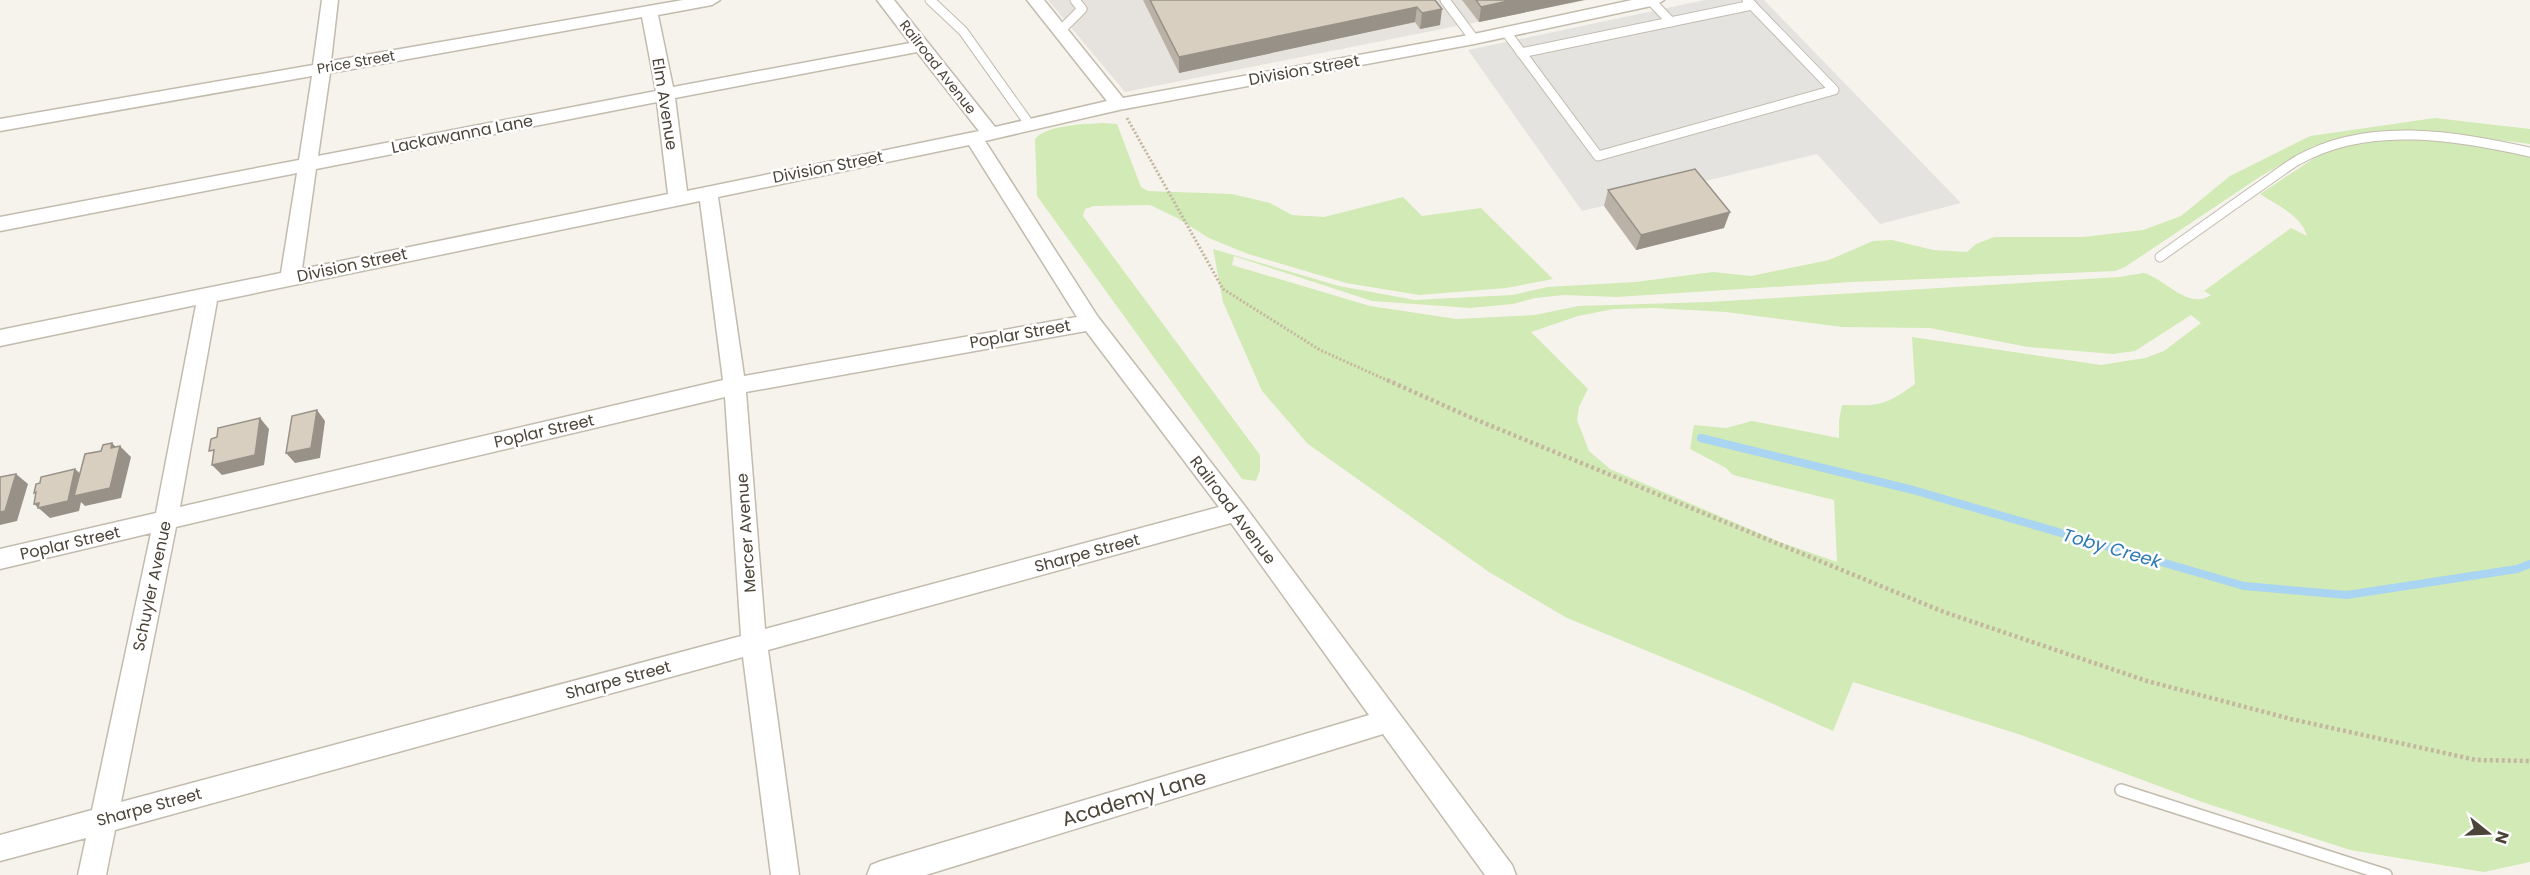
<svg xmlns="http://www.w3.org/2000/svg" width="2530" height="875" font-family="Poppins,sans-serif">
  <rect width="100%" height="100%" fill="#f6f3ec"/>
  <path fill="#e6e2dd" d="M1048 0H1588L1125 92Z"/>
  <g fill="#d2eab5" fill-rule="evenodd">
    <path d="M2435 118 2530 129V144L2475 137 2399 131 2313 146 2261 176 2125 267 2115 271 1852 282 1616 297 1564 295 1535 298 1513 304 1470 308 1372 301 1234 256 1232 265 1370 306 1457 319 1535 315 1578 306 1708 302 2120 277 2143 273C2164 277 2187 311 2211 295L2204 291 2291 228 2307 236C2302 216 2277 205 2260 194L2328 149 2394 137 2474 143 2530 153V862L2484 872 2350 850 2202 802 2021 735 1853 682 1833 731 1742 690 1567 618 1489 572 1308 444 1262 391 1223 302 1213 249 1339 286 1415 300 1512 295 1548 287 1635 282 1713 272 1751 276 1829 260 1873 241 1892 240 1933 250 1967 252 1976 244 1994 237H2083L2143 230 2181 216 2230 176 2310 136ZM1653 308 1726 312 1842 327 1930 328 2028 347 2113 354 2135 351 2191 315 2201 323 2164 351 2145 358 2101 365 1912 337 1915 384C1885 406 1879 406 1842 405L1839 421V438L1752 421 1726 428 1694 425 1690 449 1726 468 1733 475 1834 500 1837 562 1780 542 1610 469 1589 451 1577 420 1579 407 1588 389 1531 332 1578 316 1614 309Z"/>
    <path d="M1102 123 1117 124 1141 187 1148 191 1232 194 1270 203 1292 215 1324 217 1403 197 1422 216 1481 208 1553 279 1506 288 1419 295 1346 283 1248 254 1209 238 1177 218 1150 205 1094 206 1085 209 1083 216 1260 455V470L1256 481 1242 479 1037 196 1035 139C1046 125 1084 124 1102 123Z"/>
  </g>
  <path fill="#e5e3e0" d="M1705 0H1764L1961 203 1880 224 1817 154 1582 211 1468 50Z"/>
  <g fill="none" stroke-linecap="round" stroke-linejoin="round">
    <path stroke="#a9d4f2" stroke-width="8" d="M1701 438 1913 490 2244 586 2347 595 2517 569 2530 564"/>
    <g stroke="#c2bbae" stroke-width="11">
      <g id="lane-far1">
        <path d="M930 0 963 31 1030 125"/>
        <path d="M1445 0 1474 39"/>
        <path d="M1651 1 1671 22"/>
        <path d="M1060 31 1082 9 1075 0"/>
        <path d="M1506 32 1598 156 1834 90 1747 0"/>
        <path d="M1521 53 1752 5"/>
        <path d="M2160 257C2191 235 2222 213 2253 191 2268 181 2283 169 2298 160 2369 120 2455 136 2530 152"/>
      </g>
    </g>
    <g stroke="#c2bbae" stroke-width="14">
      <path id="lane" d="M2121 790 2386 875"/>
    </g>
    <g stroke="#c2bbae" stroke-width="3">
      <path id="street" d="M322 0H338L331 61 683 0H720L712 5 658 15 673 87 910 43 877 0H894L995 127 1107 101 1027 0H1044L1123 98 1474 34 1632 0H1664L1656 5 1474 44 1119 110 985 141 1098 317 1244 505 1512 865 1516 875H1485L1383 734 926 875H867L871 865 881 861 1369 715 1231 523 768 650 799 875H771L743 657 115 830 106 875H78L86 838 0 861V835L92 810 151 533 0 569V549L156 513 196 305 0 346V330L281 273 297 173 0 231V217L299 160 312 76 0 131V119L313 65ZM642 17 656 91 318 156 330 73ZM917 52 979 131 687 191 675 98ZM657 102 668 194 302 269 316 169ZM969 145 1077 317 744 376 718 197ZM700 201 723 380 180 507 217 301ZM1086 331 1219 507 765 629 746 392ZM725 397 741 636 121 802 176 527Z"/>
    </g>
    <path stroke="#c4b79f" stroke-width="3" stroke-dasharray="2 2" stroke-linecap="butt" d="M1127 118 1223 289 1320 350 1391 382"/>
    <path stroke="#c4b79f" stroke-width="4.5" stroke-dasharray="3 3" stroke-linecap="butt" d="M1387 380 1472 418 1944 612 2147 681 2291 719 2476 760 2530 761"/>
    <use href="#lane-far1" stroke="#fff" stroke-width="9"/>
    <use href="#lane" stroke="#fff" stroke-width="11"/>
    <use href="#street" fill="#fff" fill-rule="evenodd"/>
  </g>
  <g fill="#bab2a6">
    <path d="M1143 0H1435L1440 25 1420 29 1415 22 1179 73Z"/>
    <path d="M1462 0H1584L1479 22Z"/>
    <path d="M1608 190 1724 228 1636 250 1604 206Z"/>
  </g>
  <g fill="#979187">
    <path d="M1512 0H1584L1479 22 1481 7Z"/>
    <path d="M1417 7 1415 22 1179 73V57Z"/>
    <path d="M1442 9 1440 25 1420 29 1422 13Z"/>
    <path d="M1730 212 1724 228 1636 250 1641 235Z"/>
    <path d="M317 410 325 421 320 458 295 463 286 453Z"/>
    <path d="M260 418 269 429 264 465 222 475 212 465Z"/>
    <path d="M112 443 119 450 120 446 131 457 121 498 85 506 81 502 79 511 50 518 34 504 75 469 86 479 111 448Z"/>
    <path d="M16 474 28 484 17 521 0 525V512Z"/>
  </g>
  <g fill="#d8cfc1" stroke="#979187" stroke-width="1.5">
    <path d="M1150 0H1435L1442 9 1422 13 1417 7 1179 57Z"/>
    <path d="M1476 0H1512L1481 7Z"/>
    <path d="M1695 169 1730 212 1641 235 1608 190Z"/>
    <path d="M317 410 311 448 286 453 292 416Z"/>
    <path d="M260 418 255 455 212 465 214 450 209 451 211 439 217 437 218 428Z"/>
    <path d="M112 443 111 448 120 446 110 488 74 496 85 454 101 451 103 445Z"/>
    <path d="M75 469 68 501 38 508 39 503 34 504 36 492 34 493 36 484 40 483 41 477Z"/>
    <path d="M16 474 5 511 0 512V477Z"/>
  </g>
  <g text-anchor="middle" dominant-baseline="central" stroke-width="5" stroke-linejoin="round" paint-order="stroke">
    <g font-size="14" fill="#4b4439" stroke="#fff">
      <text transform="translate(356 62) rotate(-10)">Price Street</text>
      <text transform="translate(938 67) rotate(52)">Railroad Avenue</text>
    </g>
    <g font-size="16" fill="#4b4439" stroke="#fff">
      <text transform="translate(1304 70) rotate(-10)">Division Street</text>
      <text transform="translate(665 104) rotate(81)">Elm Avenue</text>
      <text transform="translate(462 134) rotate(-11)">Lackawanna Lane</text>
      <text transform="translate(828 167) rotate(-11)">Division Street</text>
      <text transform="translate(352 265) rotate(-12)">Division Street</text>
      <text transform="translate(1020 334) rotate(-10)">Poplar Street</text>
      <text transform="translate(544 431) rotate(-13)">Poplar Street</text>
      <text transform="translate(1233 510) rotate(53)">Railroad Avenue</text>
      <text transform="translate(746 533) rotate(-94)">Mercer Avenue</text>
      <text transform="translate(70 543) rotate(-13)">Poplar Street</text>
      <text transform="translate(1087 553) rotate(-15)">Sharpe Street</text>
      <text transform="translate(152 586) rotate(-78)">Schuyler Avenue</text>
      <text transform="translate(618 680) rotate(-15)">Sharpe Street</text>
      <text transform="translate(149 807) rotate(-15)">Sharpe Street</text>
    </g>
    <g font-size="18" font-style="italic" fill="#2e7ab2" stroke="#fff">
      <text transform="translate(2112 548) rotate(16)">Toby Creek</text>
    </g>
    <g font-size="20" fill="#4b4439" stroke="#fff">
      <text transform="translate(1134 798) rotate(-17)">Academy Lane</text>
    </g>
  </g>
  <g transform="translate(2488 833) rotate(108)" stroke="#ffffff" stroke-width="4.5" paint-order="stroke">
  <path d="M0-4.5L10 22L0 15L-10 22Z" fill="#4b4439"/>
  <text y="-9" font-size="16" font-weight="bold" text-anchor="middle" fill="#4b4439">N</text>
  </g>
</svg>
